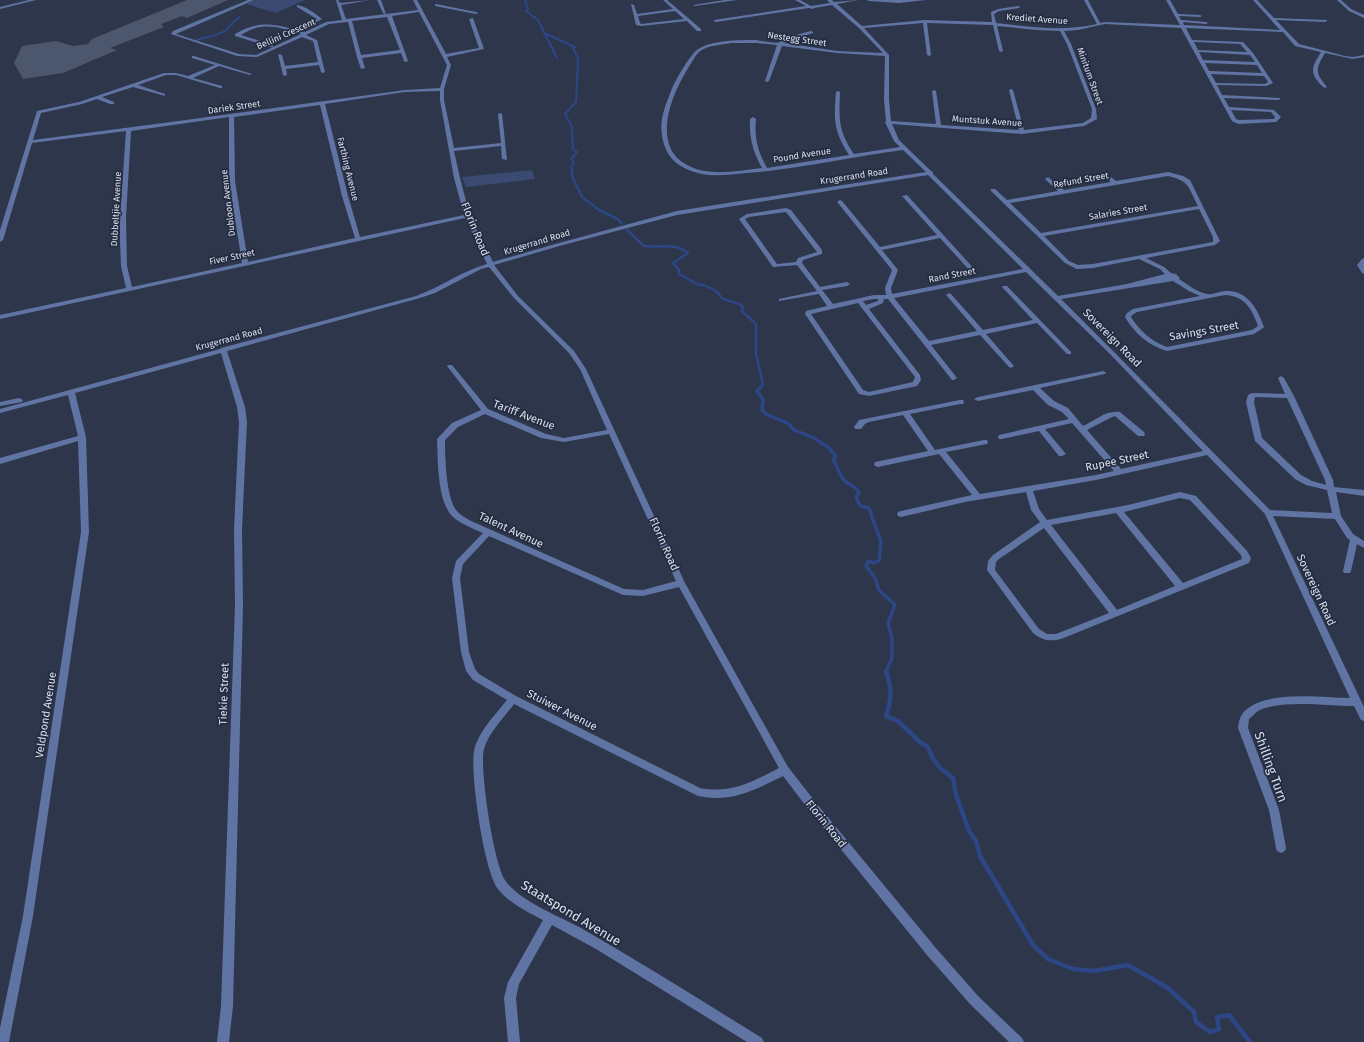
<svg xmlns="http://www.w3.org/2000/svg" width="1364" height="1042" font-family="'Fira Sans',sans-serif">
  <rect width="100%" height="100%" fill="#2d364b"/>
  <g fill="#3a4a72">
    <path d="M255 0H305L276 13 246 4Z"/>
    <path d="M532 170 535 179 466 187 462 177Z"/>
  </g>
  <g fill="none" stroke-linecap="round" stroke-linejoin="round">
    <g stroke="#2d4686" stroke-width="2">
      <path d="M525 0 528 9 526 11 538 20 557 58"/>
      <path d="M544 33 575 47 573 48 578 58 576 102 565 114 572 127 573 149 577 152 571 159 574 162 571 169"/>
      <path d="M197 40C206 37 217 36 226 30 231 26 233 20 240 17"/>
    </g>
    <g stroke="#2d4686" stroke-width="2.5">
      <path d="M572 168V176L582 197 599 210 618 219 622 224"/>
      <path d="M627 230 644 246C659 248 676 242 688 253L673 263 679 270V274L699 285H704L716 291 723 299 739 304 743 307 742 311 756 324V354L763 384 760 388"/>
    </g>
    <path stroke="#2d4686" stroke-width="3.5" d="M761 387 757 391 763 400 762 410 766 414 789 424 794 430 814 438 828 447 836 456 833 459C837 466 839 474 844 480 849 485 857 487 859 493L856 497 860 506 869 508 870 511 881 542 879 561 874 563 868 561 866 566 875 578 879 590 895 605 888 623 892 639V658L886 672"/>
    <path stroke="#2d4686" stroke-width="4.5" d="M886 671C892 689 892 699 886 716L898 721 920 742 928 747 932 757 940 768 953 778 956 795 969 831 976 841 980 856 1033 945 1048 959 1073 969 1094 971 1128 965 1168 988 1194 1012 1196 1022 1210 1032 1219 1029 1217 1017 1229 1015 1250 1042"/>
  </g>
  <path fill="#4c576d" d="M187 0H228L187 18 182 16 161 24 164 27 110 48 117 50 63 73 23 79 14 63 22 46 56 41 73 46 88 44 92 39Z"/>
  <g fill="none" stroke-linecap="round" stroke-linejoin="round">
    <g fill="#6074a3" fill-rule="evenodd">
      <path d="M248 0H254L176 34 239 54 256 55 301 34C278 27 262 21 241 35L273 45V47H271L235 36V34C257 21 272 23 296 30L317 19 297 7V5C305 6 315 13 322 19L300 31 305 32 326 22 342 20 336 0H338L340 3 371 0 341 5 346 19 418 10 413 0H417L446 54 479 48 469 19 473 18 484 49 447 57 451 65 444 89V100L454 148 501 143 498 114 500 113 502 114 507 160 502 159 501 146 454 151 460 178 470 216 493 262 559 243 677 211 926 172 903 150C851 157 799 169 747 173 732 174 716 177 702 174 679 169 665 158 662 135 659 120 666 104 671 91 675 81 689 56 697 50 710 40 740 40 756 40 763 41 774 44 780 42 783 41 785 39 788 38 795 35 803 33 811 31L813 32V33L791 40 784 43 837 51 883 53 859 28 832 5 814 8 812 9 809 8 716 22 714 21V20L806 6 795 0H800L811 6 830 3 827 0H832L834 2 859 0 837 4 862 26 925 20 992 22 991 12 998 9 1018 6 1020 7 1019 8 999 11 994 14 996 23C1033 27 1060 32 1097 24L1084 0H1088L1100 23 1105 22 1180 25 1166 0H1170L1178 14 1200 15 1202 16 1200 17 1179 16 1181 20 1206 22 1208 23 1206 24 1183 22 1184 25 1280 30 1253 0H1257L1274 18 1327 20V21L1325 22 1276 20 1299 44 1345 56 1353 57 1364 55V57L1353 59 1325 53C1315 70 1315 72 1327 87L1325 88C1321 86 1319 83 1316 79 1309 69 1316 61 1321 52L1295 46 1283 32 1186 28 1192 40 1243 42 1253 53 1273 83 1266 86 1217 85 1222 95 1280 98V99L1278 100 1224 98 1229 107 1274 110 1281 117 1276 122 1238 124 1232 121 1181 28 1105 24 1078 30 1064 31 1071 44 1096 109 1097 119 1084 126 1022 134 892 124 899 140 931 171 933 172V174L1058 296 1127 284 1165 274 1160 269 1139 259 1093 268 1077 269 1065 263 991 191V189H995L1007 200 1058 191 1046 180 1045 179 1048 177 1064 190 1111 182 1104 176 1107 174 1116 181 1168 172 1183 176 1190 180 1220 241 1215 245 1146 258 1164 267 1171 273 1176 274 1180 278 1179 279C1188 285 1197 292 1207 294 1213 295 1220 291 1226 291 1247 290 1258 309 1264 327L1263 328 1254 334 1167 351C1149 346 1134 333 1125 317L1127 313 1133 309 1200 296 1189 291 1173 281 1061 299 1114 352 1270 510 1332 513 1327 490 1306 485 1295 479 1255 441 1246 402 1248 395 1252 393 1285 394 1278 378 1281 376 1284 378 1294 396 1333 480 1334 487 1364 490V496L1336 492 1341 516 1353 534 1364 541V548L1357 544 1351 571 1350 573H1344L1343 571 1350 540 1347 538 1335 519 1273 516 1364 707V721L1361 720 1354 706C1329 706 1280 699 1258 711 1255 713 1252 717 1249 719L1248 728 1279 810 1286 848 1285 851 1281 853 1277 851 1276 848 1269 810 1238 728C1239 723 1239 718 1243 713 1263 689 1322 698 1350 698L1265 514 1207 455 1096 480 1033 491 1039 509 1047 520 1128 505 1180 492 1196 496 1247 551 1251 558 1249 563 1066 637C1054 642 1044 642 1033 633L987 570 988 561 993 555 1040 522 1031 510 1026 492 965 502 901 517 898 516 897 514 898 512 901 511 972 495 939 454 878 467 875 466 874 464 875 462 928 451 903 415 869 422 865 424 861 429H855L854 427 859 420 960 400H963L964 402 963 404H960L910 414 935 450 984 440H987L988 442 987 444 946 452 980 494 1096 475 1114 471 1072 423 1045 429 1066 454 1062 456H1059L1039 431 1002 439H999L998 437 999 435 1069 419 1062 412 1048 405 1033 390 978 401 974 399 978 397 1103 371 1105 372 1106 373 1105 374 1040 388 1054 401 1068 408 1083 426C1095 421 1105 410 1120 412L1144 432 1145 434 1144 436H1138L1115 416 1110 418 1087 430 1121 469 1203 451 1110 354 1026 272 894 298 929 341 977 331 947 296 946 295 949 293 951 294 983 330 1033 320 1002 287 1003 286H1007L1071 352V354H1067L1037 323 986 334 1013 365 1014 366 1011 368 1009 367 980 335 931 345 957 378 954 380H952L888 299H884L883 303 869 309 920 375 921 380 917 386 869 396 859 394 805 314 806 311 827 306 819 294 779 301V299L817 291 797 265 773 267 739 219 747 214 786 208 791 210 822 250V254L803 260 802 263 820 287 847 282 850 284 847 286 822 290 833 304 874 295H886L885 288 892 270 838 203 837 202 840 200 842 201 880 247 937 235 902 196 907 195 977 272 974 274 972 273 940 238 882 250 898 270 891 288 892 294 1023 269 928 175 677 215 563 245 494 265 518 296 574 351 586 369 685 583 788 767 817 804 935 947 978 996 1022 1038 1024 1042H1009L970 1004 927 955 809 810 783 776C754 790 732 803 698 796L514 704C504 718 489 732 484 749 479 768 494 864 505 880 519 901 559 916 581 928 642 963 702 1001 762 1038L764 1042H747L596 949 552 925 519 984 516 998 520 1042H508L504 998 508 982 543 920C527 912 509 903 498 889 484 871 470 774 474 751 478 732 495 715 507 700L473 680 466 671 461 652 452 578 456 561 483 533C472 528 461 524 453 517 437 502 438 460 437 439L452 423 481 410 447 366 448 365H452L488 409 546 434 564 438 607 430 580 369 569 353 514 298 489 267 481 269 435 293 420 298 227 351 245 407 247 422 242 529 243 605 233 1006 229 1042H217L221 1006 235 605 234 529 239 422 237 407 221 353 75 393 86 437 89 532 33 916 9 1042H0V1028L23 916 81 532 78 441 0 464V458L78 436 68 395 0 413V409L220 349 221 348 225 347 416 296C441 287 462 271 487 264L465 218 0 319V315L126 288 121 266 120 241V218L126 131 32 143 3 240 0 242V230L37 111 79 102 164 73H176L188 76 215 65 192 58V56H194L252 74 250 75 219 66 193 78 222 86V88H220L176 75H166L138 85 165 94V96L133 87 102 97 114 102V104H110L97 99 82 104 41 113 33 140 186 120 405 90 440 88 447 65 419 12 392 16 408 61 406 62 404 61 401 53 362 58 365 68 361 69 357 57 348 22 329 24 308 34 306 35 317 40 325 72 323 73 321 72 319 65 286 69 287 75 285 76 283 75 278 54 282 55 285 66 318 62 313 41 302 37 257 57 237 56 171 34 173 31ZM387 17 400 50 361 55 352 21ZM923 23 927 55 929 56 931 55 927 23 993 25 999 51 1001 52 1003 51 997 26 1037 30 1060 31 1067 44 1092 109 1091 118 1083 123 1024 130 1013 90 1011 89 1009 90 1019 130 941 125 936 91 934 90 932 91 936 124 891 121 889 100V55L864 28ZM1194 42 1240 44 1247 52 1198 50ZM731 43H757L777 45 765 81 767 82 769 81 782 46 837 53 885 56 884 100 886 121 885 122 894 141 900 147 854 154C838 130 839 120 840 92L838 91 836 92C834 120 833 130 849 155L767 168C758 152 754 138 756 119L753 117 750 119C749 138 753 152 762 168 738 171 709 177 687 165 651 146 671 96 687 70 691 64 694 57 699 52 707 45 721 45 731 43ZM1199 52 1250 55 1255 62 1203 60ZM1205 63 1257 65 1262 73 1209 71ZM1211 74 1264 76 1268 82 1265 84 1216 83ZM440 91V100L454 178 464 215 360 237 348 196 325 104 405 92ZM320 105 342 196 355 238 248 262 235 181 234 117ZM1231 110 1271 112 1275 117 1274 119 1239 120 1236 119ZM229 117V181L242 263 132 287 127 266 126 218 131 131ZM1168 176C1190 181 1188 187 1198 206L1041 233 1010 203ZM1199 209 1213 237V242L1093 264 1078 265 1069 261 1044 236ZM786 212 817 252 798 258 796 262 777 264 745 219 749 217ZM1225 295C1245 296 1252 309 1258 326L1252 330 1167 347C1152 342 1139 330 1131 317L1132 315 1137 312ZM874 299H878V301L866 305 863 301ZM858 303 915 377 913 382 869 392 863 390 811 314ZM1255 397 1287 398 1325 480 1326 485 1312 481 1301 475 1262 438 1254 402ZM485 414 541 438 564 442 609 434 676 581 643 590 624 589 471 521C466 518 460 515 456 510 446 496 445 457 445 440L458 427ZM1180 498 1190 500 1241 555 1242 559 1183 583 1124 512ZM1116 513 1175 586 1117 610 1051 525ZM1044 528 1109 613 1056 634H1047L1039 629 995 570 996 562 999 559ZM489 536 623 595 643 596 679 587 779 768C752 782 731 794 700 788L516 696 479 674 475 669 469 652 460 578 463 564Z"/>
      <path d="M377 0H381L386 14 383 13Z"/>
      <path d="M663 0H667L701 29V31H697L687 21 641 26 636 25 631 4 634 5 637 14 673 9ZM675 11 684 19 641 24 640 23 638 16Z"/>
      <path d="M725 0H737L695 6 693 5Z"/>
      <path d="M867 0H926L899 3 869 1Z"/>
      <path d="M1337 0H1341L1351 9 1364 15V18L1349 11Z"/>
      <path d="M436 4 476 12 478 13 476 14 435 6V4Z"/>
      <path d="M1364 258V274L1362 273 1357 265 1362 259Z"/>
      <path d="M19 398 23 400 22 402 0 406V402Z"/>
    </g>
    <path fill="#6074a3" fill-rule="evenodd" d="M29 0H36L0 9V7Z"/>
  </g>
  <g text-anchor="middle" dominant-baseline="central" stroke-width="3.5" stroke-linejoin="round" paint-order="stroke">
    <g font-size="9" fill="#dae0ed" stroke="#232c40">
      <text transform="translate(1037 19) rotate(4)">Krediet Avenue</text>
      <text transform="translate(286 34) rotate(-24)">Bellini Crescent</text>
      <text transform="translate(797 39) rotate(8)">Nestegg Street</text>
      <text transform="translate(1090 76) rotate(70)">Minitum Street</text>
      <text transform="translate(234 107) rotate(-8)">Dariek Street</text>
      <text transform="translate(987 121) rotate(4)">Muntstuk Avenue</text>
      <text transform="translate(802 155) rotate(-9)">Pound Avenue</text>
      <text transform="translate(348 169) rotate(76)">Farthing Avenue</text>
      <text transform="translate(854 176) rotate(-9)">Krugerrand Road</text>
      <text transform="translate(1081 180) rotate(-10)">Refund Street</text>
      <text transform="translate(228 203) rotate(-97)">Dubloon Avenue</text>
      <text transform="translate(116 209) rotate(-87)">Dubbeltjie Avenue</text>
      <text transform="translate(1118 212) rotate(-10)">Salaries Street</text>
      <text transform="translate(537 242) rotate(-17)">Krugerrand Road</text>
      <text transform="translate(232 257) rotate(-12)">Fiver Street</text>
      <text transform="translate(952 275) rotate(-11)">Rand Street</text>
      <text transform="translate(229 339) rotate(-15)">Krugerrand Road</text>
    </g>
    <g font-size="11" fill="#dae0ed" stroke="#232c40">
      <text transform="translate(475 229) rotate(68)">Florin Road</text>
      <text transform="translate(1204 331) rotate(-10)">Savings Street</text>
      <text transform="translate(1112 338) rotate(45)">Sovereign Road</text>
      <text transform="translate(524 415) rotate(21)">Tariff Avenue</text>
      <text transform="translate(1117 461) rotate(-12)">Rupee Street</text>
      <text transform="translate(511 530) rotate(25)">Talent Avenue</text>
      <text transform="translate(664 544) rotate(66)">Florin Road</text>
      <text transform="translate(1316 590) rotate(65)">Sovereign Road</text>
      <text transform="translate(224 694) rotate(-88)">Tiekie Street</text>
      <text transform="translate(562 710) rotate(27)">Stuiwer Avenue</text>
      <text transform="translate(46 715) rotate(-81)">Veldpond Avenue</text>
      <text transform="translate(826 824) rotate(51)">Florin Road</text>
    </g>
    <g font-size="13" fill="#dae0ed" stroke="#232c40">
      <text transform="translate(1271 767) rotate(70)">Shilling Turn</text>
      <text transform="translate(571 913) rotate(31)">Staatspond Avenue</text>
    </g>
  </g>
</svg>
